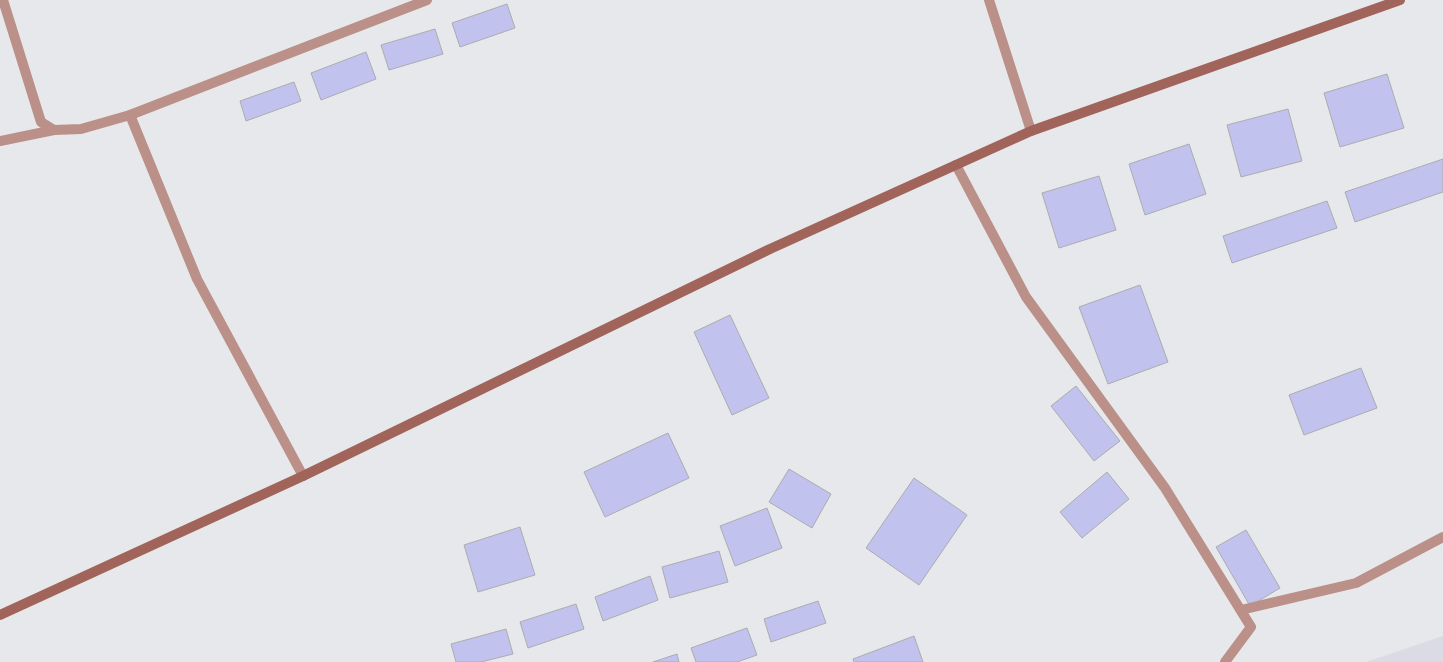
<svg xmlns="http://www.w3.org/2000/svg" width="1443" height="662" font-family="'PT Sans',sans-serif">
  <rect width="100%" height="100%" fill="#e7e8eb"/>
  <path fill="#dbdbe6" d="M1443 636V662H1366Z"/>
  <g fill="#c1c2ed" stroke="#acacaf">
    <path d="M507 4 515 28 460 47 452 23Z"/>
    <path d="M435 29 443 54 389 70 381 45Z"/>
    <path d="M366 52 376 79 321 100 311 73Z"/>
    <path d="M1387 74 1404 128 1340 147 1324 93Z"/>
    <path d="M294 82 301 101 246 121 240 101Z"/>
    <path d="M1288 109 1302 161 1241 177 1227 125Z"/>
    <path d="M1189 144 1206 194 1145 215 1129 164Z"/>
    <path d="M1443 159V192L1355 222 1345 192Z"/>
    <path d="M1099 176 1116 230 1059 248 1042 193Z"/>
    <path d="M1327 201 1337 228 1232 263 1223 236Z"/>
    <path d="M1140 285 1168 362 1108 384 1079 307Z"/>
    <path d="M730 315 769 398 732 415 694 332Z"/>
    <path d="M1361 368 1377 408 1304 435 1289 395Z"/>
    <path d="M1076 386 1120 441 1094 461 1051 406Z"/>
    <path d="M668 433 689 478 605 517 584 472Z"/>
    <path d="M789 469 831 494 812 528 769 502Z"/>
    <path d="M1107 472 1129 499 1082 538 1060 512Z"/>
    <path d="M914 478 967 515 919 585 866 548Z"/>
    <path d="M767 508 782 548 735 566 720 526Z"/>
    <path d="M520 527 535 575 478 592 464 545Z"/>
    <path d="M1246 530 1280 588 1250 606 1216 547Z"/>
    <path d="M719 551 728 582 670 598 662 567Z"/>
    <path d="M650 576 658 600 603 621 595 597Z"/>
    <path d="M818 601 826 623 771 642 764 619Z"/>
    <path d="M576 604 584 629 528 648 520 622Z"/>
    <path d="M747 628 757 655 737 662H696L691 648Z"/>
    <path d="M506 629 513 654 481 662H456L451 644Z"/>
    <path d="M914 636 923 662H854L853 659Z"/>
    <path d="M677 654 679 662H653Z"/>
  </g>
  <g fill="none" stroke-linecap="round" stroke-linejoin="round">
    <g stroke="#bb9088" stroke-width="10">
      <path d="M3 0 41 122 54 130 81 129 130 115 427 0"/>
      <path d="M989 0 1031 131"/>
      <path d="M130 115 197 279 303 476"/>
      <path d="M0 141 54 130"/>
      <path d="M956 165 1026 297 1165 488 1251 627 1225 662"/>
      <path d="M1241 610 1356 583 1443 537"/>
    </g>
    <path stroke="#a1645a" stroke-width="10" d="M0 615 303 476 770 249 1031 131 1400 0"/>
  </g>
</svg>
